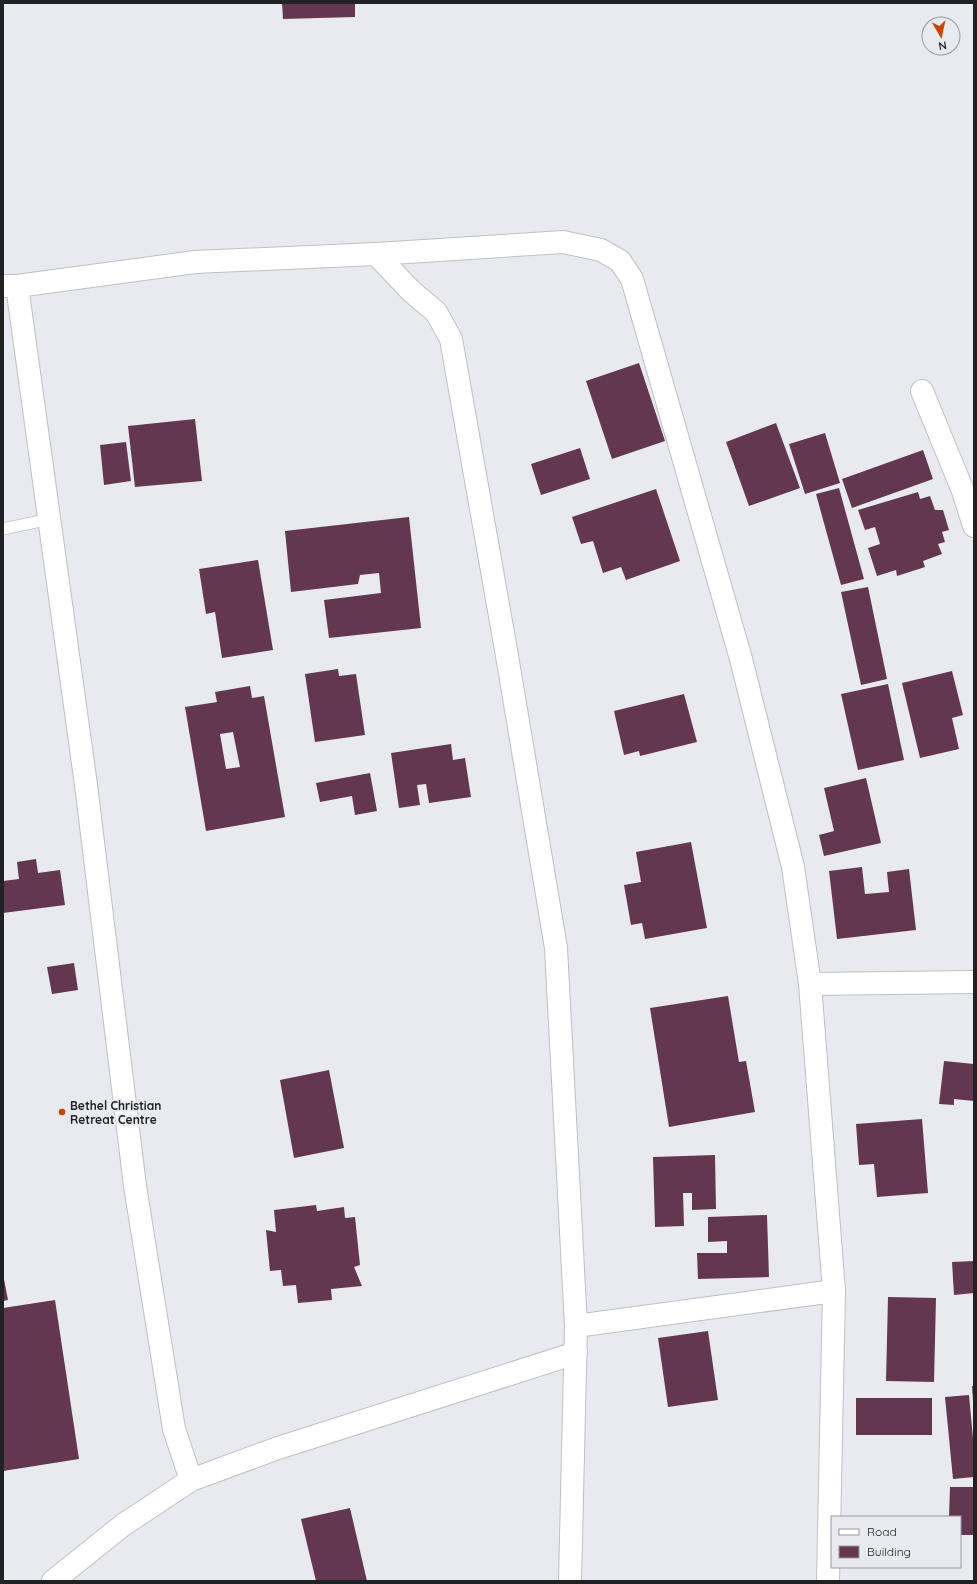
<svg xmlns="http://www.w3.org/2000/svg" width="977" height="1584" font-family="Quicksand,sans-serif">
  <rect width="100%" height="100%" fill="#e9eaf0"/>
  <g fill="#643750" fill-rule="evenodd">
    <path d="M282 3H355V17L283 19Z"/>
    <path d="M639 363 665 441 612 459 586 381Z"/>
    <path d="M195 419 202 481 135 487 128 426Z"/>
    <path d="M776 423 800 488 749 506 726 442Z"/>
    <path d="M825 433 840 483 805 494 789 444Z"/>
    <path d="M126 442 131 481 104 485 100 445Z"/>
    <path d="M580 448 590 479 541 495 531 464Z"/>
    <path d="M923 450 933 479 852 508 842 479Z"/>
    <path d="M839 488 864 579 841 585 816 494Z"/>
    <path d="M656 489 680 561 626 580 621 567 603 573 593 541 581 544 572 517Z"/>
    <path d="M918 492 920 499 930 496 935 510H943L949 530 942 532 945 542 938 544 942 554 923 561 925 567 897 576 896 570 877 576 868 548 880 544 875 527 865 530 858 510Z"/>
    <path d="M409 517 421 628 329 638 324 600 381 593 379 573 360 575 358 584 291 592 285 531Z"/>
    <path d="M258 560 273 650 222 658 215 612 206 614 199 569Z"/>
    <path d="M868 587 887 679 861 685 841 592Z"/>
    <path d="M338 669 339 676 356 674 365 735 315 742 305 674Z"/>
    <path d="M952 671 963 715 952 718 959 749 920 758 902 683Z"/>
    <path d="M888 684 904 760 858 770 841 694Z"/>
    <path d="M250 686 252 698 264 696 285 817 206 831 185 707 217 702 215 692ZM233 732 240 767 226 769 220 734Z"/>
    <path d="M684 694 697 742 640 756 639 751 624 755 614 711Z"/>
    <path d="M451 744 453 760 465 758 471 797 429 803 426 784 417 785 420 805 399 808 391 753Z"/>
    <path d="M370 773 377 811 355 815 352 796 320 802 316 783Z"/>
    <path d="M866 778 881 843 824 856 819 835 834 831 824 788Z"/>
    <path d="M691 842 707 928 645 939 642 923 631 925 624 885 641 882 636 852Z"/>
    <path d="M36 859 38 873 60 870 65 905 3 913V881L19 879 17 862Z"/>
    <path d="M862 867 865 894 889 892 887 872 909 869 916 930 837 939 829 871Z"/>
    <path d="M74 963 78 990 52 994 47 967Z"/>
    <path d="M728 996 739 1062 746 1061 755 1112 669 1127 650 1008Z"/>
    <path d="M944 1061 974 1064V1101L954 1099V1105L939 1104Z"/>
    <path d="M329 1070 344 1148 294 1158 280 1080Z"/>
    <path d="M922 1119 928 1193 877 1197 874 1164 859 1165 856 1124Z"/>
    <path d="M715 1155 716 1209 692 1210V1193H683L684 1226 655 1227 653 1157Z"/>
    <path d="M316 1205 317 1211 344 1207 345 1218 355 1217 360 1265 354 1267 362 1286 331 1289 332 1300 298 1303 296 1285 283 1286 281 1270 270 1271 266 1230 276 1232 274 1210Z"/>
    <path d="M767 1215 769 1277 698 1279 697 1253H727V1241L708 1242V1217Z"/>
    <path d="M974 1261V1293L954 1295 952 1262Z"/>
    <path d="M3 1274 8 1300 3 1301Z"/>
    <path d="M888 1297 936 1298 934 1382 886 1381Z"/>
    <path d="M55 1300 79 1459 3 1471V1308Z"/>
    <path d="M708 1331 718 1400 668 1407 658 1338Z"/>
    <path d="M972 1386H974V1401H973Z"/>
    <path d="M969 1395 974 1449V1477L953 1479 945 1397Z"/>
    <rect x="856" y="1398" width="76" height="37"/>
    <path d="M950 1487H974V1535H960V1517H949Z"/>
    <path d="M350 1508 367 1581H316L301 1519Z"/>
  </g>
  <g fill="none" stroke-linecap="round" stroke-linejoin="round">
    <g stroke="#bfc0c6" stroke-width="13">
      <path id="lane" d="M3 529 50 519"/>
    </g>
    <g stroke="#bfc0c6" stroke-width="24">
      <g id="street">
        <path d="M376 254 411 291 436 312 451 339 506 650 556 948 576 1326 570 1581"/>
        <path d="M3 286H17L195 262 376 254 563 242 601 250 620 261 632 279 741 659 793 867 810 984 834 1291 828 1581"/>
        <path d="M17 286 86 785 135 1186 174 1429 191 1480"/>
        <path d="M922 391 963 491 974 526"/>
        <path d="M810 984 974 982"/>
        <path d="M576 1326 834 1291"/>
        <path d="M53 1581 123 1525 191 1480 278 1448 576 1353"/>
      </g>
    </g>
    <use href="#lane" stroke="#fff" stroke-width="11"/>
    <use href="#street" stroke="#fff" stroke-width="22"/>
  </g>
  <circle fill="#c94400" stroke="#e9eaf0" stroke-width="1.5" cx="62" cy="1112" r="4"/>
  <g text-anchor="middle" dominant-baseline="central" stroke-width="4" stroke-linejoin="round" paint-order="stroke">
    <g font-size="12" font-weight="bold" fill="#212224" stroke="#e9eaf0" text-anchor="start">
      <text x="70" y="1105">Bethel Christian<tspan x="70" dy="14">Retreat Centre</tspan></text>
    </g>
  </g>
  <rect width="977" height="1584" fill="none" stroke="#212224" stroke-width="8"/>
  <rect x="831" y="1516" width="130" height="52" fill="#e9eaf0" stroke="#999a9e"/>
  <rect x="839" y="1529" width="20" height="6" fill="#ffffff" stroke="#999a9e"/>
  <text x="867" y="1536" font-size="12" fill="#212224">Road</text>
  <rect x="839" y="1546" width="20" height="12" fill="#643750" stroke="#999a9e"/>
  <text x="867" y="1556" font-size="12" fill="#212224">Building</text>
  <g transform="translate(941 36) rotate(171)"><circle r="19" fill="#e9eaf0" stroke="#999a9e"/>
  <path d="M0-3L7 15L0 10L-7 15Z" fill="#c94400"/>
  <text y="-6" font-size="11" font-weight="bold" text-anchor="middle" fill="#212224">N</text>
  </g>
</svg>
